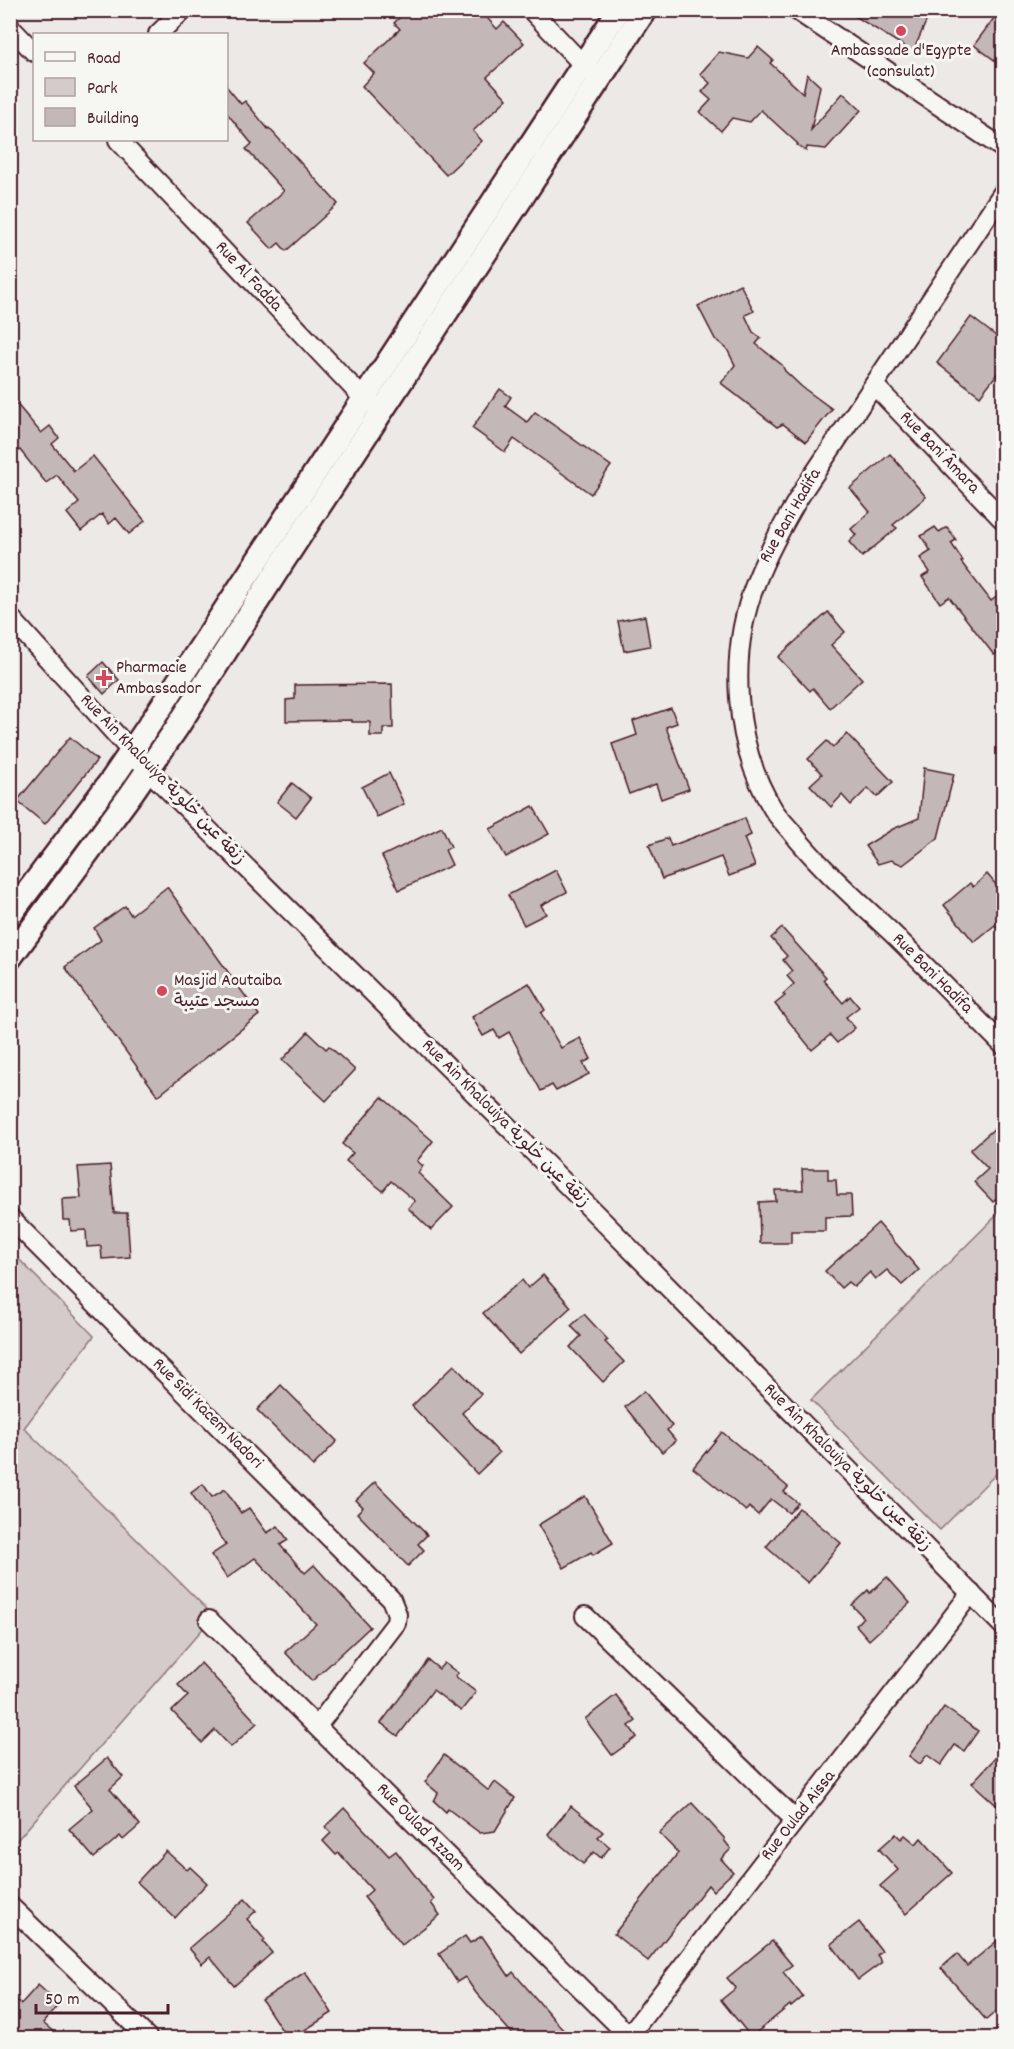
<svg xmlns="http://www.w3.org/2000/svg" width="1014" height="2049" font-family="Dekko,'Playpen Sans Arabic',sans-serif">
  <rect width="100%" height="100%" fill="#ece9e6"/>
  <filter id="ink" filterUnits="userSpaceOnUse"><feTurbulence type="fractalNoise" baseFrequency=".0167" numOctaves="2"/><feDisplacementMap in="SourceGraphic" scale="12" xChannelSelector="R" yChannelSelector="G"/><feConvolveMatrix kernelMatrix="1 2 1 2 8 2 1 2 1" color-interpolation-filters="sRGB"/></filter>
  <g filter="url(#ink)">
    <g fill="#d4cbca" stroke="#8f757a" stroke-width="1.5">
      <path d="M1003 1209V1467L940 1530 811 1400Z"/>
      <path d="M11 1251 94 1336 24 1428 214 1616 11 1847Z"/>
    </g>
    <g fill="#c4b7b7" stroke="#4a1f2b" stroke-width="1.5">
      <path d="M407 10H480L497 29 504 22 524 43 487 77 507 99 473 131 482 141 446 175 362 86 374 73 364 63 400 29 394 23Z"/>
      <path d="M845 10H931L913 52Z"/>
      <path d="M1000 10H1004V67L974 45Z"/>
      <path d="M758 47 773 60 770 63 803 93 807 74 820 86 811 130 843 93 861 110 826 149 807 147 806 151 797 145 798 144 761 110 750 122 732 118 721 131 700 112 711 100 702 92 710 83 700 74 719 52 748 58Z"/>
      <path d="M226 86 241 104 245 101 268 129 269 128 338 204 286 251 279 243 272 249 248 223 284 191 246 149 252 144 226 112Z"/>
      <path d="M740 284 754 311 745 315 753 332 761 338 756 344 782 365 785 371 802 387 832 409 806 442 783 424 777 427 721 383 735 365 727 349 715 339 698 306Z"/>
      <path d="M971 317 1004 342V365L980 396 937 363Z"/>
      <path d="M500 389 511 397 505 406 527 422 535 412 611 466 591 494 514 439 505 452 472 428Z"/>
      <path d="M10 396 41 433 50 426 59 438 52 444 74 471 93 456 145 521 129 534 116 518 109 524 102 514 81 531 67 513 79 503 57 475 46 483 20 450 10 457Z"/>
      <path d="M890 454 926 497 893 525 897 528 862 557 849 542 856 535 851 529 870 512 850 488Z"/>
      <path d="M935 527 939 532 947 527 956 540 951 543 963 561 961 562 991 601 1004 591V648L994 655 949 597 940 603 922 577 930 572 920 558 931 551 921 536Z"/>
      <path d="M828 612 845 632 831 645 862 679 830 708 813 688 810 691 778 657Z"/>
      <path d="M645 616 650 646 624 651 618 621Z"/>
      <path d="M103 662 119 680 104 694 88 676Z"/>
      <path d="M392 684 393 728H383V736H370V722H352V720L286 721V700L295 699V685Z"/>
      <path d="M671 708 677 723 666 727 689 789 661 799 656 784 629 794 612 744 637 735 633 721Z"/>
      <path d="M847 734 893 782 877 797 868 788 851 805 842 795 831 807 810 785 822 774 808 759 827 741 833 747Z"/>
      <path d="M70 737 97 760 45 824 17 801Z"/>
      <path d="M924 768 954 774 938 838 903 865 891 860 878 864 865 846 893 829 919 818Z"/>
      <path d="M389 773 404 804 377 817 362 787Z"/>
      <path d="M292 783 311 798 296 817 277 802Z"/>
      <path d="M533 806 549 834 506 857 490 829Z"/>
      <path d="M745 818 751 835 744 838 755 866 729 876 721 857 662 879 649 845 668 838 671 846Z"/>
      <path d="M442 827 451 847 445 850 452 865 399 890 382 856Z"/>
      <path d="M556 870 567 892 541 905 546 914 524 925 508 895Z"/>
      <path d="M987 874 1004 894V935L995 925 974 942 944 905 970 883 973 887Z"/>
      <path d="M167 887 259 1015 158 1096 65 967 101 940 94 928 125 906 131 915Z"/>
      <path d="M782 928 826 977 823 980 843 1003 850 996 859 1007 846 1017 855 1028 837 1043 830 1035 812 1050 775 1004 785 996 783 994 794 984 787 976 792 971 783 960 787 956 771 938Z"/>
      <path d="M529 983 545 1010 541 1013 561 1048 580 1038 591 1059 583 1063 589 1074 556 1091 552 1085 541 1091 509 1032 499 1038 494 1030 483 1036 472 1017Z"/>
      <path d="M308 1032 326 1049 329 1046 355 1070 326 1101 282 1060Z"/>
      <path d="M382 1097 433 1141 417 1161 423 1166 418 1173 453 1207 431 1230 408 1208 415 1201 391 1181 383 1191 346 1161 353 1153 342 1144Z"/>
      <path d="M1004 1120V1192L993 1202 974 1182 988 1169 970 1150Z"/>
      <path d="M110 1165 114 1213H127L130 1257 102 1259 101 1246 87 1247 86 1230 71 1231 70 1220H63L62 1199 81 1198 78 1167Z"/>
      <path d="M802 1169H828V1180H836L837 1195H851L852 1216 825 1217V1231H791V1243H760L759 1202 776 1201 775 1190H803Z"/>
      <path d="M878 1223 919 1270 902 1285 887 1270 876 1279 870 1272 854 1287 848 1282 841 1288 825 1271Z"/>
      <path d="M543 1275 571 1307 519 1354 483 1313 522 1280 528 1288Z"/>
      <path d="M584 1314 608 1340 605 1342 624 1362 603 1382 570 1347 581 1336 571 1326Z"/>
      <path d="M454 1365 481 1394 462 1413 499 1453 477 1474 412 1406Z"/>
      <path d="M281 1385 337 1441 313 1466 257 1410Z"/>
      <path d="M644 1391 672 1426 667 1430 676 1441 662 1452 625 1407Z"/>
      <path d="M722 1432 788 1487 784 1492 798 1503 789 1513 771 1499 758 1515 749 1507 746 1511 693 1468Z"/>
      <path d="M375 1482 427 1535 418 1544 424 1550 408 1566 357 1513 363 1507 356 1500Z"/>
      <path d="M203 1484 212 1497 225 1489 241 1513 249 1508 267 1533 278 1526 288 1540 280 1545 305 1573 314 1565 370 1627 312 1681 285 1652 316 1624 255 1558 227 1578 211 1555 226 1545 191 1493Z"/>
      <path d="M585 1496 613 1543 593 1555 591 1552 564 1568 538 1525Z"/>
      <path d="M799 1508 841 1543 808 1583 766 1547Z"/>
      <path d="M887 1577 910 1603 869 1640 856 1625 863 1617 852 1605 868 1590 870 1593Z"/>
      <path d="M428 1660 439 1669 444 1663 458 1673 455 1676 476 1692 461 1711 433 1690 398 1736 381 1723Z"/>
      <path d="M201 1663 257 1723 231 1747 215 1730 202 1743 172 1711 188 1696 178 1685Z"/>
      <path d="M616 1695 636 1721 629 1726 637 1737 612 1755 585 1719Z"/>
      <path d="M944 1707 978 1731 964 1751 955 1745 941 1765 927 1755 920 1764 909 1756Z"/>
      <path d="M444 1755 489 1791 495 1782 515 1798 495 1831 480 1833 448 1809 446 1812 434 1801 438 1793 425 1782Z"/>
      <path d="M996 1757 1004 1764V1812L972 1783Z"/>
      <path d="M107 1758 123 1777 110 1789 140 1825 123 1840 120 1836 94 1858 69 1829 93 1809 74 1786Z"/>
      <path d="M692 1803 725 1839 724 1840 731 1849 721 1859 733 1872 713 1891 708 1885 648 1961 614 1934 678 1853 659 1833Z"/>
      <path d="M571 1806 603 1832 598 1837 610 1847 601 1858 594 1852 583 1864 548 1834Z"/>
      <path d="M344 1808 389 1856 396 1851 434 1900 431 1903 440 1915 402 1945 364 1897 372 1890 339 1853 336 1855 323 1841 331 1833 325 1827Z"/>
      <path d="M896 1834 901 1839 905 1835 916 1844 921 1838 952 1873 906 1914 880 1886 898 1870 879 1849Z"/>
      <path d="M166 1851 187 1870 190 1867 207 1883 175 1918 137 1882Z"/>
      <path d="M245 1899 256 1911 247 1919 265 1940 263 1942 272 1953 234 1986 210 1957 202 1964 189 1948Z"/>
      <path d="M859 1922 882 1951 877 1955 882 1962 858 1980 831 1944Z"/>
      <path d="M1004 1935V2005L986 2020 941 1968 957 1954 967 1966Z"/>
      <path d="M465 1936 470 1943 482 1936 509 1976 513 1972 564 2031 556 2038H516L476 1993 465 1977 457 1982 439 1954Z"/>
      <path d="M772 1941 792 1965 783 1972 803 1997 791 2007 790 2005 751 2037 721 2000 736 1988 727 1978Z"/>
      <path d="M305 1972 332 2013 300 2033 304 2038H287L262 2000Z"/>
      <path d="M38 1985 59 2004 43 2023 61 2038H10V1995L21 2004Z"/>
    </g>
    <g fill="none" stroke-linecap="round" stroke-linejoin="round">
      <g stroke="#4a1f2b" stroke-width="22">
        <g id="minor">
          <path d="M531 10 591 73"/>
          <path d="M796 10 1004 149"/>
          <path d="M10 27 34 52"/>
          <path d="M158 34 183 10"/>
          <path d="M118 140 363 398 375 406"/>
          <path d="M1004 191 804 489C786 519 769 549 756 582 728 653 733 744 773 809 778 817 784 823 790 830 820 868 857 900 892 933 930 970 966 1008 1004 1046"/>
          <path d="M874 385 1004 521"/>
          <path d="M10 617 148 770 580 1198 1004 1627"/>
          <path d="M10 1218 391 1599 397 1614 396 1623 317 1726"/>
          <path d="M585 1616 795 1820"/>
          <path d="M209 1620 629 2036"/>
          <path d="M10 1906 148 2038"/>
          <path d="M627 2038 971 1593"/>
        </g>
      </g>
      <g stroke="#4a1f2b" stroke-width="27">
        <g id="tertiary">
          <path d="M10 915 113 778 156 715 619 10"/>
          <path d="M10 958 131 794 176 729 282 563 645 10"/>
        </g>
      </g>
      <use href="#minor" stroke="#f6f6f2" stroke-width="18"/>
      <use href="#tertiary" stroke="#f6f6f2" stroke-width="22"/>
    </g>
  </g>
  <g fill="#d1495b" stroke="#f6f6f2" stroke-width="2">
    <circle cx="901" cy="31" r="6"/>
    <path d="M101 669h6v6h6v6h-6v6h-6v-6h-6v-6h6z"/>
    <circle cx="162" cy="991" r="6"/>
  </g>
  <g text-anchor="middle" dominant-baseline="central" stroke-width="6" stroke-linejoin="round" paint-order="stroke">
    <g font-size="18" fill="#4a1f2b" stroke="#f6f6f2" text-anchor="start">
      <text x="901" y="51" text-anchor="middle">Ambassade d'Egypte<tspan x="901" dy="21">(consulat)</tspan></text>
      <text x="116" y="668">Pharmacie<tspan x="116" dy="21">Ambassador</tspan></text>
      <text x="174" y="981">Masjid Aoutaiba<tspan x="174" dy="21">مسجد عتيبة</tspan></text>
    </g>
    <g font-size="18" fill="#4a1f2b" stroke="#f6f6f2">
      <text transform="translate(248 277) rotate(47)">Rue Al Fadda</text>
      <text transform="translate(939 453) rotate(46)">Rue Bani Âmara</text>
      <text transform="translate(791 516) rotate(-60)">Rue Bani Hadifa</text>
      <text transform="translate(162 780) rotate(46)">Rue Ain Khalouiya زنقة عين خلوية</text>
      <text transform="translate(932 974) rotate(45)">Rue Bani Hadifa</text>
      <text transform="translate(505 1124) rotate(45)">Rue Ain Khalouiya زنقة عين خلوية</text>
      <text transform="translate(207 1414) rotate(45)">Rue Sidi Kacem Nadori</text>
      <text transform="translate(847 1468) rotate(45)">Rue Ain Khalouiya زنقة عين خلوية</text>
      <text transform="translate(799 1816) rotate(-52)">Rue Oulad Aissa</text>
      <text transform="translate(420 1828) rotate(45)">Rue Oulad Azzam</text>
    </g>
  </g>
  <rect width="1014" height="2049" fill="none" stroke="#f6f6f2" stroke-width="36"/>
  <rect x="18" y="18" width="978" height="2013" fill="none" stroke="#4a1f2b" stroke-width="2" filter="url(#ink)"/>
  <rect x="33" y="33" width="195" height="108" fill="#f6f6f2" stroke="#b1a0a2" stroke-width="1.5"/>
  <rect x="45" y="52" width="30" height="9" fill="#f6f6f2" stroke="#b1a0a2" stroke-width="1.5"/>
  <text x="87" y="63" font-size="18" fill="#4a1f2b">Road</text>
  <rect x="45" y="78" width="30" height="18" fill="#d4cbca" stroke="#b1a0a2" stroke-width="1.5"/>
  <text x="87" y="93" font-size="18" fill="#4a1f2b">Park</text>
  <rect x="45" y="108" width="30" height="18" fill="#c4b7b7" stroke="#b1a0a2" stroke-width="1.5"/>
  <text x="87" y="123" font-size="18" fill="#4a1f2b">Building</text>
  <path d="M36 2004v9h132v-9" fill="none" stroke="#4a1f2b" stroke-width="3"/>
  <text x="45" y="2004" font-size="18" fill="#4a1f2b" stroke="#f6f6f2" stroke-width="4.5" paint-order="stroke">50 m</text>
</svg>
